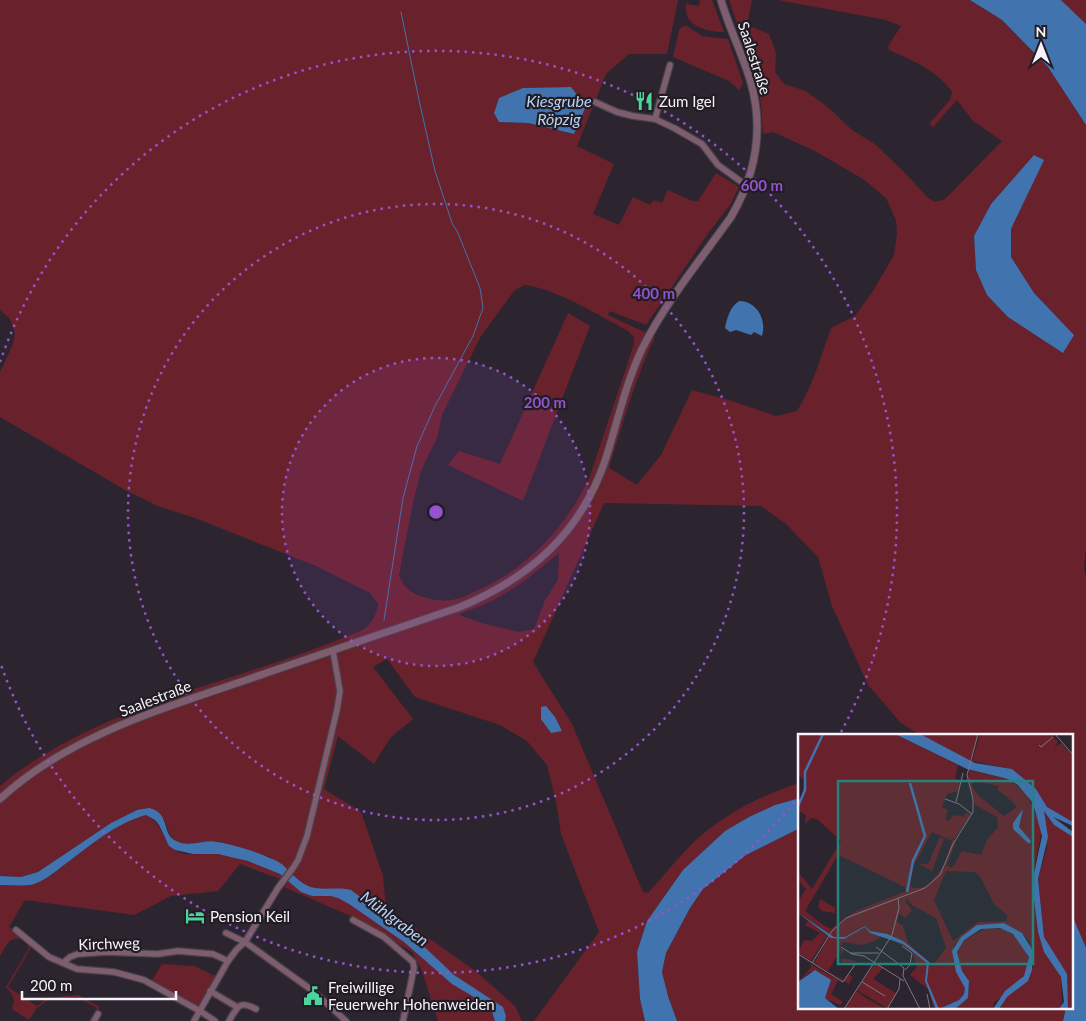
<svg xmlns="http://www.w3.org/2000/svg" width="1086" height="1021" font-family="Lato,sans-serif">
  <rect width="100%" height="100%" fill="#2c252f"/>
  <g fill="#69222b" fill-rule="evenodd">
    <path d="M0 0H678L667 54H629L606 74 577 146 614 164 593 214 619 225 633 197 650 205 654 200 662 203 668 190 692 201H698L716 173 739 187 730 205 709 232 646 325 610 311 608 315 655 337C635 379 623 423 609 468L637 485 661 455 692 390 732 401 776 416 797 411C813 385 821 357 831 328L855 316 873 291 894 255 897 234 896 220 886 198 863 179 815 151 773 132 763 134 761 105 758 84 729 0H752L747 25 769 34 776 53 775 72 784 84 806 91 830 109 852 130 875 144 904 172 928 198 935 202 945 199 1002 141 973 121 957 100 933 127 929 124 950 100 952 92C937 70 912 60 889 50L888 46 901 26 886 20 778 0H970L1002 20 1048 67 1086 125V547L1084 567 1086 578V950L1072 917V735H920L901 723 868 685 832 606 818 557 786 524 761 506 604 503 533 662 572 724 643 892 648 893C664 876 678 857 695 841 722 815 764 794 800 783V798L775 805 749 817 725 831 683 870 647 921 637 952 640 999 645 1021H534L599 932 561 834 556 801 547 765 527 741 500 725 415 697 387 659 373 667 413 719 390 738 374 764 338 736 324 789 361 812 383 876 386 908 474 970 515 1006 522 1021H438L422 971 412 952 360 920 284 887 288 882 240 864 218 891 171 896 134 915 25 900 9 927 25 936 32 946 8 987 37 1006 48 998 78 995 100 1007 91 1021H89L97 1008 77 997 48 1000 37 1008 29 1020 12 1009C16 998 13 995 6 987L29 948C27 939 17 935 9 942 5 945 3 952 0 956V885C10 885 21 886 31 884 43 882 55 872 64 865 90 846 114 824 146 815 164 822 162 847 181 853 192 856 205 853 216 854 238 855 263 864 282 875L286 869 270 857 217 841 184 844 174 841 170 835 164 819 137 810 111 823 38 872 21 877 0 876V786C72 725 179 694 268 665 293 657 318 648 343 638 349 635 358 633 364 629 373 622 376 615 378 604L370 593 316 566 195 518 158 506 127 491 0 417V372L13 344 15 333 10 319 0 310ZM571 87 573 134 528 123 499 122 523 88ZM1034 155 1043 160 1011 229V257L1034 293 1074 335 976 270 974 236 991 204ZM524 285C555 288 600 316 628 331L634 337V344L590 476C568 525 528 568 478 590 459 599 451 603 431 599 414 594 406 592 399 575L414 498 421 471 437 438 442 415 481 336 514 291ZM559 553 558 580 545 600 534 629 519 632 485 624 459 615C465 611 474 609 481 606 510 594 535 573 559 553Z"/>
    <path d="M700 0H712L724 32C706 32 683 26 686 4L699 6Z"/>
    <path d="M1061 0H1086V24Z"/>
    <path d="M683 26H687L702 36 728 39 743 83 739 90 729 81 673 57 679 30Z"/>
    <path d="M568 313 590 326 523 501 448 465 459 451 500 464Z"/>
    <path d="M800 828V1007H1066L1063 1021H677L668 996 662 972 666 953 690 908 703 889 746 855Z"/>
    <path d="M162 964 194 966 215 976 197 1008 151 982Z"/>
  </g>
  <g fill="#4173af">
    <path d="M970 0H1061L1086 24V125L1048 67 1002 20Z"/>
    <path d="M571 87 586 106 574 134 528 123 499 122 494 113 499 98 523 88Z"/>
    <path d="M1034 155 1044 160 1011 229V257L1034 293 1074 335 1063 353 1008 317 987 295 976 270 974 236 991 204Z"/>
    <path d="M739 301C757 301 767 320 762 336L754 332 751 335 736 330 730 332 725 328C727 318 730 307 739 301Z"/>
    <path d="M546 706 555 717 562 731 551 733 541 719V707Z"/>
    <path d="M800 798V828L746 855 703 889 690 908 666 953 662 972 668 996 677 1021H645L640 999 637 952 647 921 683 870 725 831 749 817 775 805Z"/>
    <path d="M149 808C171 813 161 834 176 841 190 848 204 839 218 842 232 844 272 856 283 865 290 872 297 880 306 885 319 892 337 886 351 890L414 937 454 975 503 1007 506 1016 505 1021H495L491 1009 479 1000 452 984 404 942 349 904 338 898 331 896H312L301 892 280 874 248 861 218 854H193L175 850 169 846 159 825 155 820 146 815C114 824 90 846 64 865 55 872 43 882 31 885 21 886 10 885 0 885V876L21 877 38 872 111 823 137 810Z"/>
    <path d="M1072 915 1086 948V1021H1063L1066 1007H1072Z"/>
  </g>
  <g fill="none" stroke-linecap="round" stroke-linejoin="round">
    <path stroke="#4173af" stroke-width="1" d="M384 620 403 498 417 446 435 406 473 336 483 308 480 288 458 233 452 223 435 171 419 100 401 12"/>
    <g stroke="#48424b" stroke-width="8">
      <g id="minor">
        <path d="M595 102 617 112 633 116 655 119 674 128 702 144 718 165 747 186"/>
        <path d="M655 119 670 65"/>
        <path d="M353 920 384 937 413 962 414 968 403 1021"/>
        <path d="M16 930 49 957 77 969 114 972 144 980 200 1011 215 1021"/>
        <path d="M226 933 245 942 313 991 346 1021"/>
        <path d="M63 963 70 957 78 954 107 952 158 954 178 951 213 954 228 961"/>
        <path d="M210 991 237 1007"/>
        <path d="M94 1021 98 1014"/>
        <path d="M194 1021 228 961 237 949 245 942 278 888 293 868 298 860 307 836 337 710 340 691 333 651"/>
        <path d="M229 1021C238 1006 239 1000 256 1009"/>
      </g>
    </g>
    <g stroke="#48424b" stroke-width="9">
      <path id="tertiary" d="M0 799C69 735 165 708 252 678 321 654 390 631 460 607 529 578 580 534 605 461 617 424 625 385 642 349 665 303 701 259 731 217 755 176 764 130 751 83 743 55 729 28 721 0"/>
    </g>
    <use href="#minor" stroke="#7d5d6e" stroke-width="5.5"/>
    <use href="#tertiary" stroke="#7d5d6e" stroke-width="7"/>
  </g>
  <circle cx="436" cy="512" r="154" fill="#9454cb" fill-opacity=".12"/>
  <g fill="none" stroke="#9454cb" stroke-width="2.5" stroke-dasharray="2.5 5">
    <circle cx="436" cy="512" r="154"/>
    <circle cx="436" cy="512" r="308"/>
    <path d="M799 796A461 461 0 0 1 0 662M0 362A461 461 0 1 1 841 732"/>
  </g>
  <defs>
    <g id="restaurant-bare" transform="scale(1.5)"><path d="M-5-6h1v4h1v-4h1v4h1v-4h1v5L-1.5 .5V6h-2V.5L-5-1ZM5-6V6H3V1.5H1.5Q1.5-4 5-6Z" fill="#4bd49b" stroke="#221c25" stroke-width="2.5" paint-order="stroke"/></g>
    <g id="hotel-bare" transform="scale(1.5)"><path d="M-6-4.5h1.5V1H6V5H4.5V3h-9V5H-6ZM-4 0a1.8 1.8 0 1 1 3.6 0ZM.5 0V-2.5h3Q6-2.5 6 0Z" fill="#4bd49b" stroke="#221c25" stroke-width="2.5" paint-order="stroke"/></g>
    <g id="civic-bare" transform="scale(1.5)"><path d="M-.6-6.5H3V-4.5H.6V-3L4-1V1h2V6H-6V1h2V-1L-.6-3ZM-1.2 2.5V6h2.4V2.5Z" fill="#4bd49b" stroke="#221c25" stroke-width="2.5" paint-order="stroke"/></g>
  </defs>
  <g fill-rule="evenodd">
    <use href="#restaurant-bare" x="644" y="101"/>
    <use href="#hotel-bare" x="195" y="916"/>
    <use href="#civic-bare" x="313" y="996"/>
  </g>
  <g text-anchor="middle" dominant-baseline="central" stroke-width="4.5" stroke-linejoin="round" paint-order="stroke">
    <g font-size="15" fill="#f7f3fa" stroke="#221c25">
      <text transform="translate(755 58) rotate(72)">Saalestraße</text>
      <text transform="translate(155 698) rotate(-21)">Saalestraße</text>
      <text transform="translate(109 943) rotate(-2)">Kirchweg</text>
    </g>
    <g font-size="15" fill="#f7f3fa" stroke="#221c25" text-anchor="start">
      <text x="659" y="101">Zum Igel</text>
      <text x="210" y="916">Pension Keil</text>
      <text x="328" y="987">Freiwillige<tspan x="328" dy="17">Feuerwehr Hohenweiden</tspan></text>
    </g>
    <g font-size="16" font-style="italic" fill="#b8d3f5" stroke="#221c25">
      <text x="559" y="100">Kiesgrube<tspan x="559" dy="18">Röpzig</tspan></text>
      <text transform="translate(395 918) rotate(37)">Mühlgraben</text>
    </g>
  </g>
  <g transform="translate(798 734)">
    <rect width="275" height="275" fill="#2c252f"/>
    <path d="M0 0H97L160 31 157 45 162 47 160 57 149 60 144 73 150 76 147 85 151 87 154 82 160 81 165 83 169 78 173 81 156 105 149 103 158 107 149 131 154 134 164 117 183 121 189 106 200 93 199 83 177 71 170 45 171 36 210 45 228 59 244 94 234 149 240 198 248 221 263 243 264 273 201 275 209 262 229 247 236 231 231 207 224 199 206 189 179 191 163 203 156 212 155 226 167 254 166 260 161 266 141 275H136L130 255 112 241 119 233 114 217 91 204 83 202 79 206 64 211 45 208 42 213 46 216 42 224 58 227 50 240 55 243 51 250 16 229 31 203 46 205 67 193 73 200 91 202 72 197 67 192 47 203H36L0 179V168L8 155 0 146V138L14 155 43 107 19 85 13 84 7 90 8 81 0 77 7 47 0 41ZM175 47 201 52 199 56 211 64 207 69 212 65 219 73 206 82 181 62 174 52ZM225 75 221 93 232 107 231 110 215 95V89ZM134 98 154 107 146 132 132 149 123 154H115L112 150 116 131ZM40 121 107 153 108 157 56 178 33 195 25 191 7 177ZM148 137 176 138 181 141 196 170 209 181V187L180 188 155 207 136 166ZM109 165 115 172 138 184 148 214 135 231 110 209 105 192 99 188 101 179 107 184 114 176 107 167ZM43 215V228H58L46 246 30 237ZM104 0H180L172 27 144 13ZM182 0H253L260 8 256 14 263 9 275 22V88L249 73 238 55 214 35 174 27ZM246 77 256 91 275 103V275H270L259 228 246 203 240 145 249 113ZM142 103 146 105 134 137 121 130H130ZM22 165 37 174V179L24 177 20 172ZM10 187 29 202 13 227 0 219 6 206 14 207 22 199 7 191ZM188 194 206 195 220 204 231 218 229 236 223 246 196 269 195 275H157L170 264 171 247 164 237 159 218 166 206ZM77 229 85 234 75 245 98 259 89 274 59 256ZM12 230 40 246 33 260 45 268 42 271 26 264 33 247 22 239 12 238 0 248 13 233ZM59 257 65 262 87 275H46Z" fill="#69222b" fill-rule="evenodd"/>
    <path d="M97 0H122L177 29 214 35 238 55 249 73 275 88V92L255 83 275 98V103L256 91 246 77 250 103 240 145 246 203 269 240 270 275H261L266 268 263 243 246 218 240 198 234 149 244 102 235 69 220 51 210 45 169 35ZM225 75 221 93 233 107 231 110 215 95V89ZM0 179 36 203H47L67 192 72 197 89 200 105 207 131 228 129 247 141 275 161 266 166 260 167 254 158 238 154 217 163 203 179 191 206 189 224 199 235 217 234 236 230 247 209 263 201 275H195L207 257 226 242 231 223 215 200 202 194 183 195 166 206 159 218 164 237 171 247 170 264 157 275H138L127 247 129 229 105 210 72 199 67 193 46 205 33 204ZM17 236 33 246 27 264 41 275H0V248Z" fill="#4173af"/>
    <path fill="none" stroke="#4173af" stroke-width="2.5" d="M0 72 7 56V38L25 0M109 158 115 127 127 102 112 49"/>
    <path fill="none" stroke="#7d7780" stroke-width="1" d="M257 0 275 21M241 11 243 13 255 3M147 65 161 70 174 80M158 68 165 39M104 212 114 219 112 231 107 236M43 213 54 220 66 222 106 247M78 213 106 234 105 242 122 275M52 219H81M0 220 45 248M14 229 34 197 48 184 127 154 142 141 155 110 175 78V65L169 41 180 0M45 248 58 229M64 248 87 262M129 260 132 275M46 275 94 201 101 174 100 164M89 275 101 255 102 245"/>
    <path fill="#26827c" fill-opacity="0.15" stroke="#26827c" stroke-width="2.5" d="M40 47H235V230H40Z"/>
    <rect width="275" height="275" fill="none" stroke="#f7f3fa" stroke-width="2.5"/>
  </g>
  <circle cx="436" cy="512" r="8" fill="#9454cb" stroke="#221c25" stroke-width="2.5"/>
  <g font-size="15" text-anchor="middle" font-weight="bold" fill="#9454cb" stroke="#221c25" stroke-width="4.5" stroke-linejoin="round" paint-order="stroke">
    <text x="762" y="191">600 m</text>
    <text x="654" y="299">400 m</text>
    <text x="545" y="408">200 m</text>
  </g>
  <g transform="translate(1041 45)" stroke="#221c25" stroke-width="4" paint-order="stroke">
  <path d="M0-4L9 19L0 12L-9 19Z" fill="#f7f3fa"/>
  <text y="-8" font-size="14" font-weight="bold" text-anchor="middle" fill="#f7f3fa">N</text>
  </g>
  <path d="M22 991v8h154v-8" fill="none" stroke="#f7f3fa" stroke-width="2.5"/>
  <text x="30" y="991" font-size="15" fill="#f7f3fa" stroke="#221c25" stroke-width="4" paint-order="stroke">200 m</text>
</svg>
